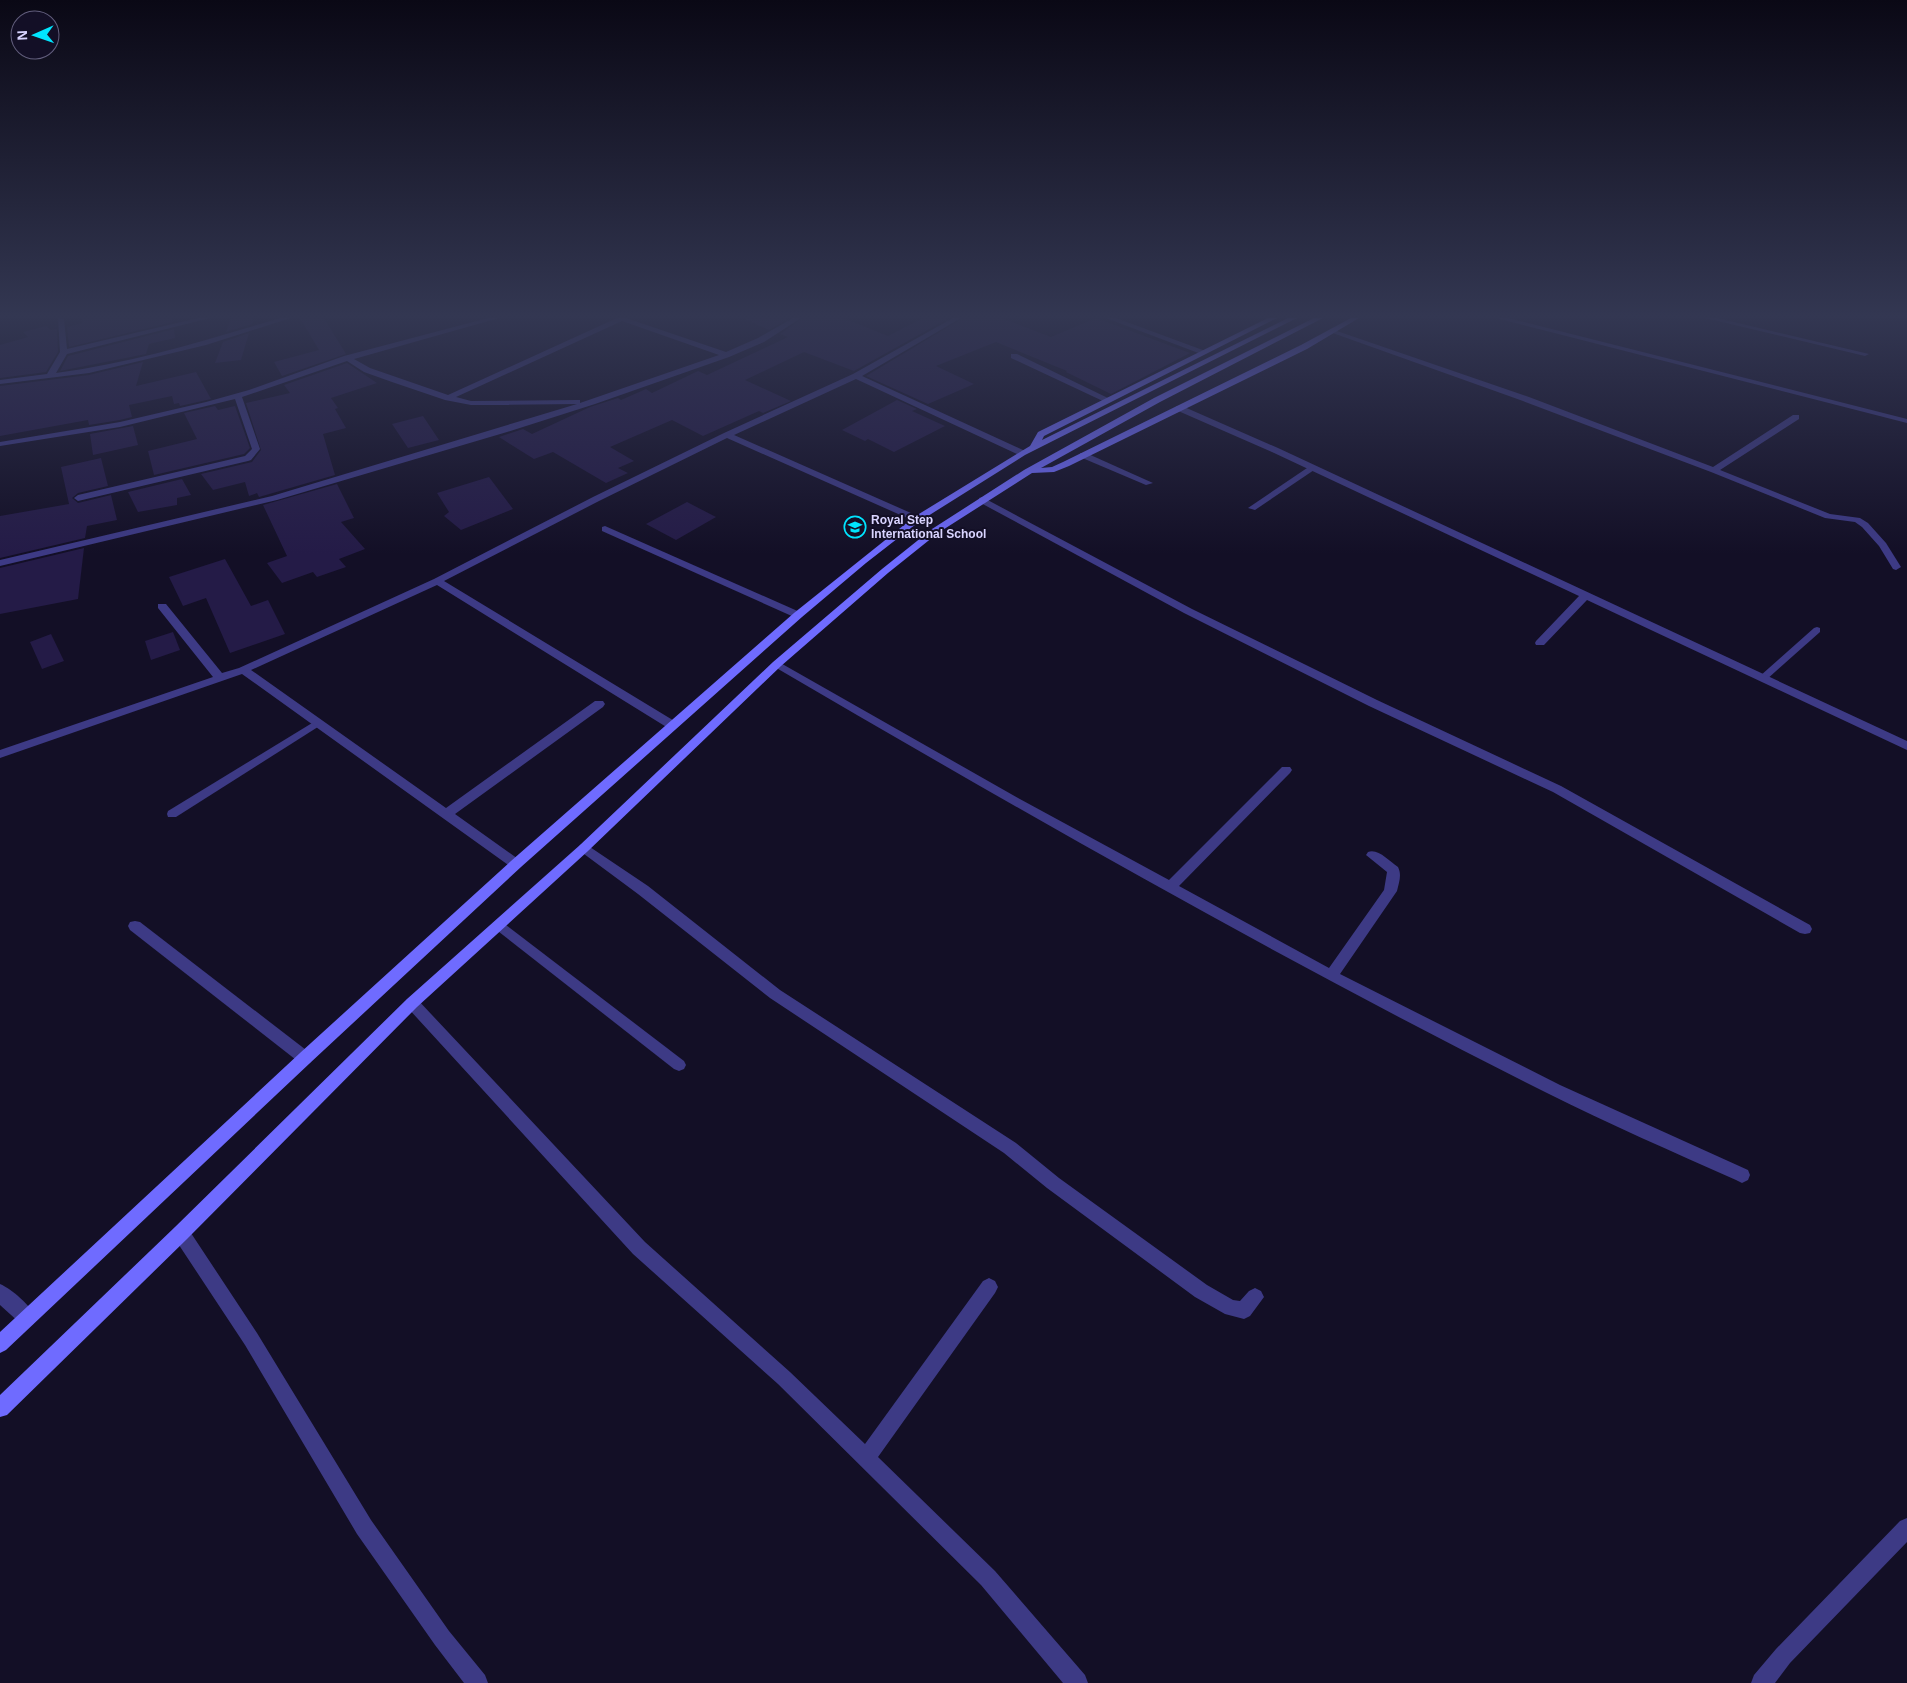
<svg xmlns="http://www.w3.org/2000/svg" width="1907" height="1683" font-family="Helvetica,sans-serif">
  <rect width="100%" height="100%" fill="#130f26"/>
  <g fill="#241b47">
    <path d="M81 318H172L173 322 69 347 67 327 83 323Z"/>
    <path d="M231 318H254L252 324 226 332Z"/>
    <path d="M300 318H324L346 354 282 376 274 362 319 350Z"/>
    <path d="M743 318H789L769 330Z"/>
    <path d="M803 318H843L888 336 923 318H949L854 371 804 352 745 380 791 401 763 413 759 411 703 436 672 420 610 447 634 461 618 468 628 473 606 483 553 452 534 459 499 437 523 429 532 434 590 407 618 398 621 400 646 389 652 393 698 371 707 375 788 337 780 334Z"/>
    <path d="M963 318H1002L1051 337 1096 318 1190 353 1111 394 1066 372 1067 371 996 342 936 366 974 384 928 404 866 376Z"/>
    <path d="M46 326 51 330 57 329 58 352 46 372 0 378V345L28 337 23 332Z"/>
    <path d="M174 329 175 338 149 344 146 354 60 371 68 356Z"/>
    <path d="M249 333 241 360 215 363 223 342Z"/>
    <path d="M143 362 136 386 196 372 211 399 180 406 179 403 174 404 172 396 129 405 132 417 120 420 89 425 88 420 0 436V386L89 375Z"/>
    <path d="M347 363 377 383 331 398 338 408 335 409 346 428 323 434 335 475 259 497 257 493 249 496 245 482 213 490 201 474 252 462 261 450 246 403 290 393 284 385Z"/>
    <path d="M897 400 917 409 912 411 945 426 894 452 868 439 865 441 842 430Z"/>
    <path d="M215 406 218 410 235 406 250 448 244 454 154 475 148 451 197 439 184 413Z"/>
    <path d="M423 416 439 440 408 448 392 424Z"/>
    <path d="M133 426 138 445 93 455 90 434Z"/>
    <path d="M101 458 108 486 78 493 72 498 78 503 111 495 117 520 87 526 85 538 0 558V516L69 504 61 467Z"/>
    <path d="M489 477 513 509 461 530 444 516 449 512 437 493Z"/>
    <path d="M182 479 191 495 177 498V505L138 512 128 492Z"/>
    <path d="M337 484 354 518 341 522 365 549 339 559 346 567 317 577 313 572 282 583 267 563 287 556 263 505Z"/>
    <path d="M687 502 716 517 676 540 646 524Z"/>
    <path d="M84 548 78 599 0 614V568Z"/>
    <path d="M225 559 251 606 268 600 285 634 230 653 206 598 183 606 169 577Z"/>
    <path d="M173 632 180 650 151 660 145 641Z"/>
    <path d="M51 634 64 661 42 669 30 642Z"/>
  </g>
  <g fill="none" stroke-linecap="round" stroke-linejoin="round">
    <g fill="#3d3a85" fill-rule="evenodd">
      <path d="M1310 466 1317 468 1255 510 1248 508Z"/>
      <path d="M1817 627 1820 628V632L1766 680H1760L1758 678 1760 676 1814 628Z"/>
      <path d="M317 720 322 723 321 725 176 817H168L167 814 168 811Z"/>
      <path d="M498 920 502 922 684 1061 686 1065 684 1069 679 1071 674 1069 494 928 492 925 494 922Z"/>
    </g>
    <g fill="#3d3a85" fill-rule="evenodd">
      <path d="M58 318 64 319 67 349 198 318H210L67 354 56 373C132 363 207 340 280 318H291L206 345 89 373 0 384V380L47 374 60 352Z"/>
      <path d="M488 318H499L354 359 370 368 448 395 617 318H626L726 352 758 338 793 318H801L764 342 729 357 595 404 507 432 277 500 0 566V560L272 496 577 404 471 405 445 400 392 382 364 372 347 361 242 397 260 449 251 460 248 461 78 501 74 498 78 495 245 456 252 449 235 399 120 427 0 446V442L120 422 206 402 249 390 344 356ZM622 321 719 355 580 403V400H577L471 401 456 397Z"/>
      <path d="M953 318H961L862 376 1025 451V455H1019L856 379 734 435 920 517V521H914L727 438 599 501 444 581 676 722 678 725 676 728H668L437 585 251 670 446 808 595 701H603L605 704 603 707 455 814 521 861 522 864 521 867H511L242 674 0 758V750L213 677 158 608V604H166L222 673 239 668 434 579 593 497 724 433 853 374Z"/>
      <path d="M1106 318H1116L1208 352 1201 354Z"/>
      <path d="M1496 318H1508L1907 419V423Z"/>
      <path d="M1705 318H1717L1869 354 1865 356Z"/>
      <path d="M1330 330H1334L1529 397 1713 467 1793 415H1799V419L1720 470 1830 514 1860 518 1868 523 1886 543 1901 567 1896 570 1893 569 1879 546 1862 527 1855 522 1825 518 1711 472 1523 401 1330 332Z"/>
      <path d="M1011 354H1017L1112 400 1105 402 1011 358Z"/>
      <path d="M1176 406H1182L1278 448 1907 741V750L1587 600 1544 645H1536L1535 643 1536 641 1579 596 1272 452 1176 410Z"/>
      <path d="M1080 453H1086L1153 483 1146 485 1080 457Z"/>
      <path d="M982 497 1192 609 1377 700 1561 786 1810 925 1812 929 1810 933 1805 934 1800 933 1553 792 1369 706 1184 613 979 502V498Z"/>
      <path d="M605 526 802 613 803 615 798 618 794 617 602 531V527Z"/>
      <path d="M777 661 1018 798 1169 880 1282 767H1290L1292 770 1290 773 1179 886 1329 968 1384 890 1387 872 1366 855 1368 852C1378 848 1389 861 1398 867 1402 875 1399 882 1397 891L1340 974 1560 1085 1748 1170 1750 1175 1748 1180 1742 1183 1736 1180C1673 1152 1609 1124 1547 1093 1283 961 1028 815 773 666L772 664Z"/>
      <path d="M584 843 648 886 780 990 1016 1143 1059 1178 1207 1285 1233 1300 1240 1301 1249 1291 1255 1288 1261 1291 1264 1297 1250 1316 1244 1319 1225 1314 1195 1297 1047 1188 1004 1153 770 998 638 894 580 851 578 848 580 845Z"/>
      <path d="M135 921 140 922 310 1053 312 1058 310 1063 305 1065 300 1063 130 930 128 926 130 922Z"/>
      <path d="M412 997 417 999 645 1242 790 1372 865 1444 983 1281 989 1278 995 1281 998 1287 995 1293 878 1457 995 1571 1085 1675 1088 1683H1063L981 1585 778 1384 633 1254 407 1007 405 1003 407 999Z"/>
      <path d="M181 1225 187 1227 257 1333 371 1520 449 1631 485 1675 488 1683H464L435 1645 357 1534 245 1345 175 1239 173 1233 175 1227Z"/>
      <path d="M0 1284C12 1289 31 1306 36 1318L33 1324 27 1327 21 1324 0 1305Z"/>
      <path d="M1907 1518V1542L1790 1663 1775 1683H1751L1754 1675 1776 1649 1900 1521Z"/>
    </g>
    <g fill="#6f6bff" fill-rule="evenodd">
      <path d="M1268 318H1277L1044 436 1042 440 1288 318H1297L1025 455 920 521 866 563 802 617 521 867 310 1063 6 1350 0 1353V1332L300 1053 511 861 794 613 914 517 1030 446 1038 432Z"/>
      <path d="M1314 318H1323L1160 402 1041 468 1052 467 1063 462 1301 345 1351 318H1359L1307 349 1069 466 1054 472 1032 473 938 533 888 573 781 666 588 851 417 1007 187 1239 7 1415 0 1417V1395L175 1227 407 999 580 845 773 662 882 569 932 529 1024 470 1154 398Z"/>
    </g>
  </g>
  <linearGradient id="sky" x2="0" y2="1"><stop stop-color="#0a0815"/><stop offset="0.57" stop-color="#333752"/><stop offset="1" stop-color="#333752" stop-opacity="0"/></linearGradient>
  <rect width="1907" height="554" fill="url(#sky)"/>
  <defs>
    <g id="school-ring" transform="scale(1.125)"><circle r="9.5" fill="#130f26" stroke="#00e5ff" stroke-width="1.5"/><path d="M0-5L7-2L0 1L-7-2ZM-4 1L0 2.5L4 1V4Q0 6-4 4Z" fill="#00e5ff"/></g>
  </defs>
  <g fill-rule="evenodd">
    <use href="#school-ring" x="855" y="527"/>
  </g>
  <g text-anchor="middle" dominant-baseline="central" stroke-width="4" stroke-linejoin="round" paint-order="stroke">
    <g font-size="12" font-weight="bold" fill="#d9d4ff" stroke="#130f26" text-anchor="start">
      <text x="871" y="520">Royal Step<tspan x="871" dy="14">International School</tspan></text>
    </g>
  </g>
  <g transform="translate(35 35) rotate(268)"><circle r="24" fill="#130f26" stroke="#625e7d"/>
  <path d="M0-4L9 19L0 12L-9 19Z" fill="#00e5ff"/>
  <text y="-8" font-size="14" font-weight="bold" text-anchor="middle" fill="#d9d4ff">N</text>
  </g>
</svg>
